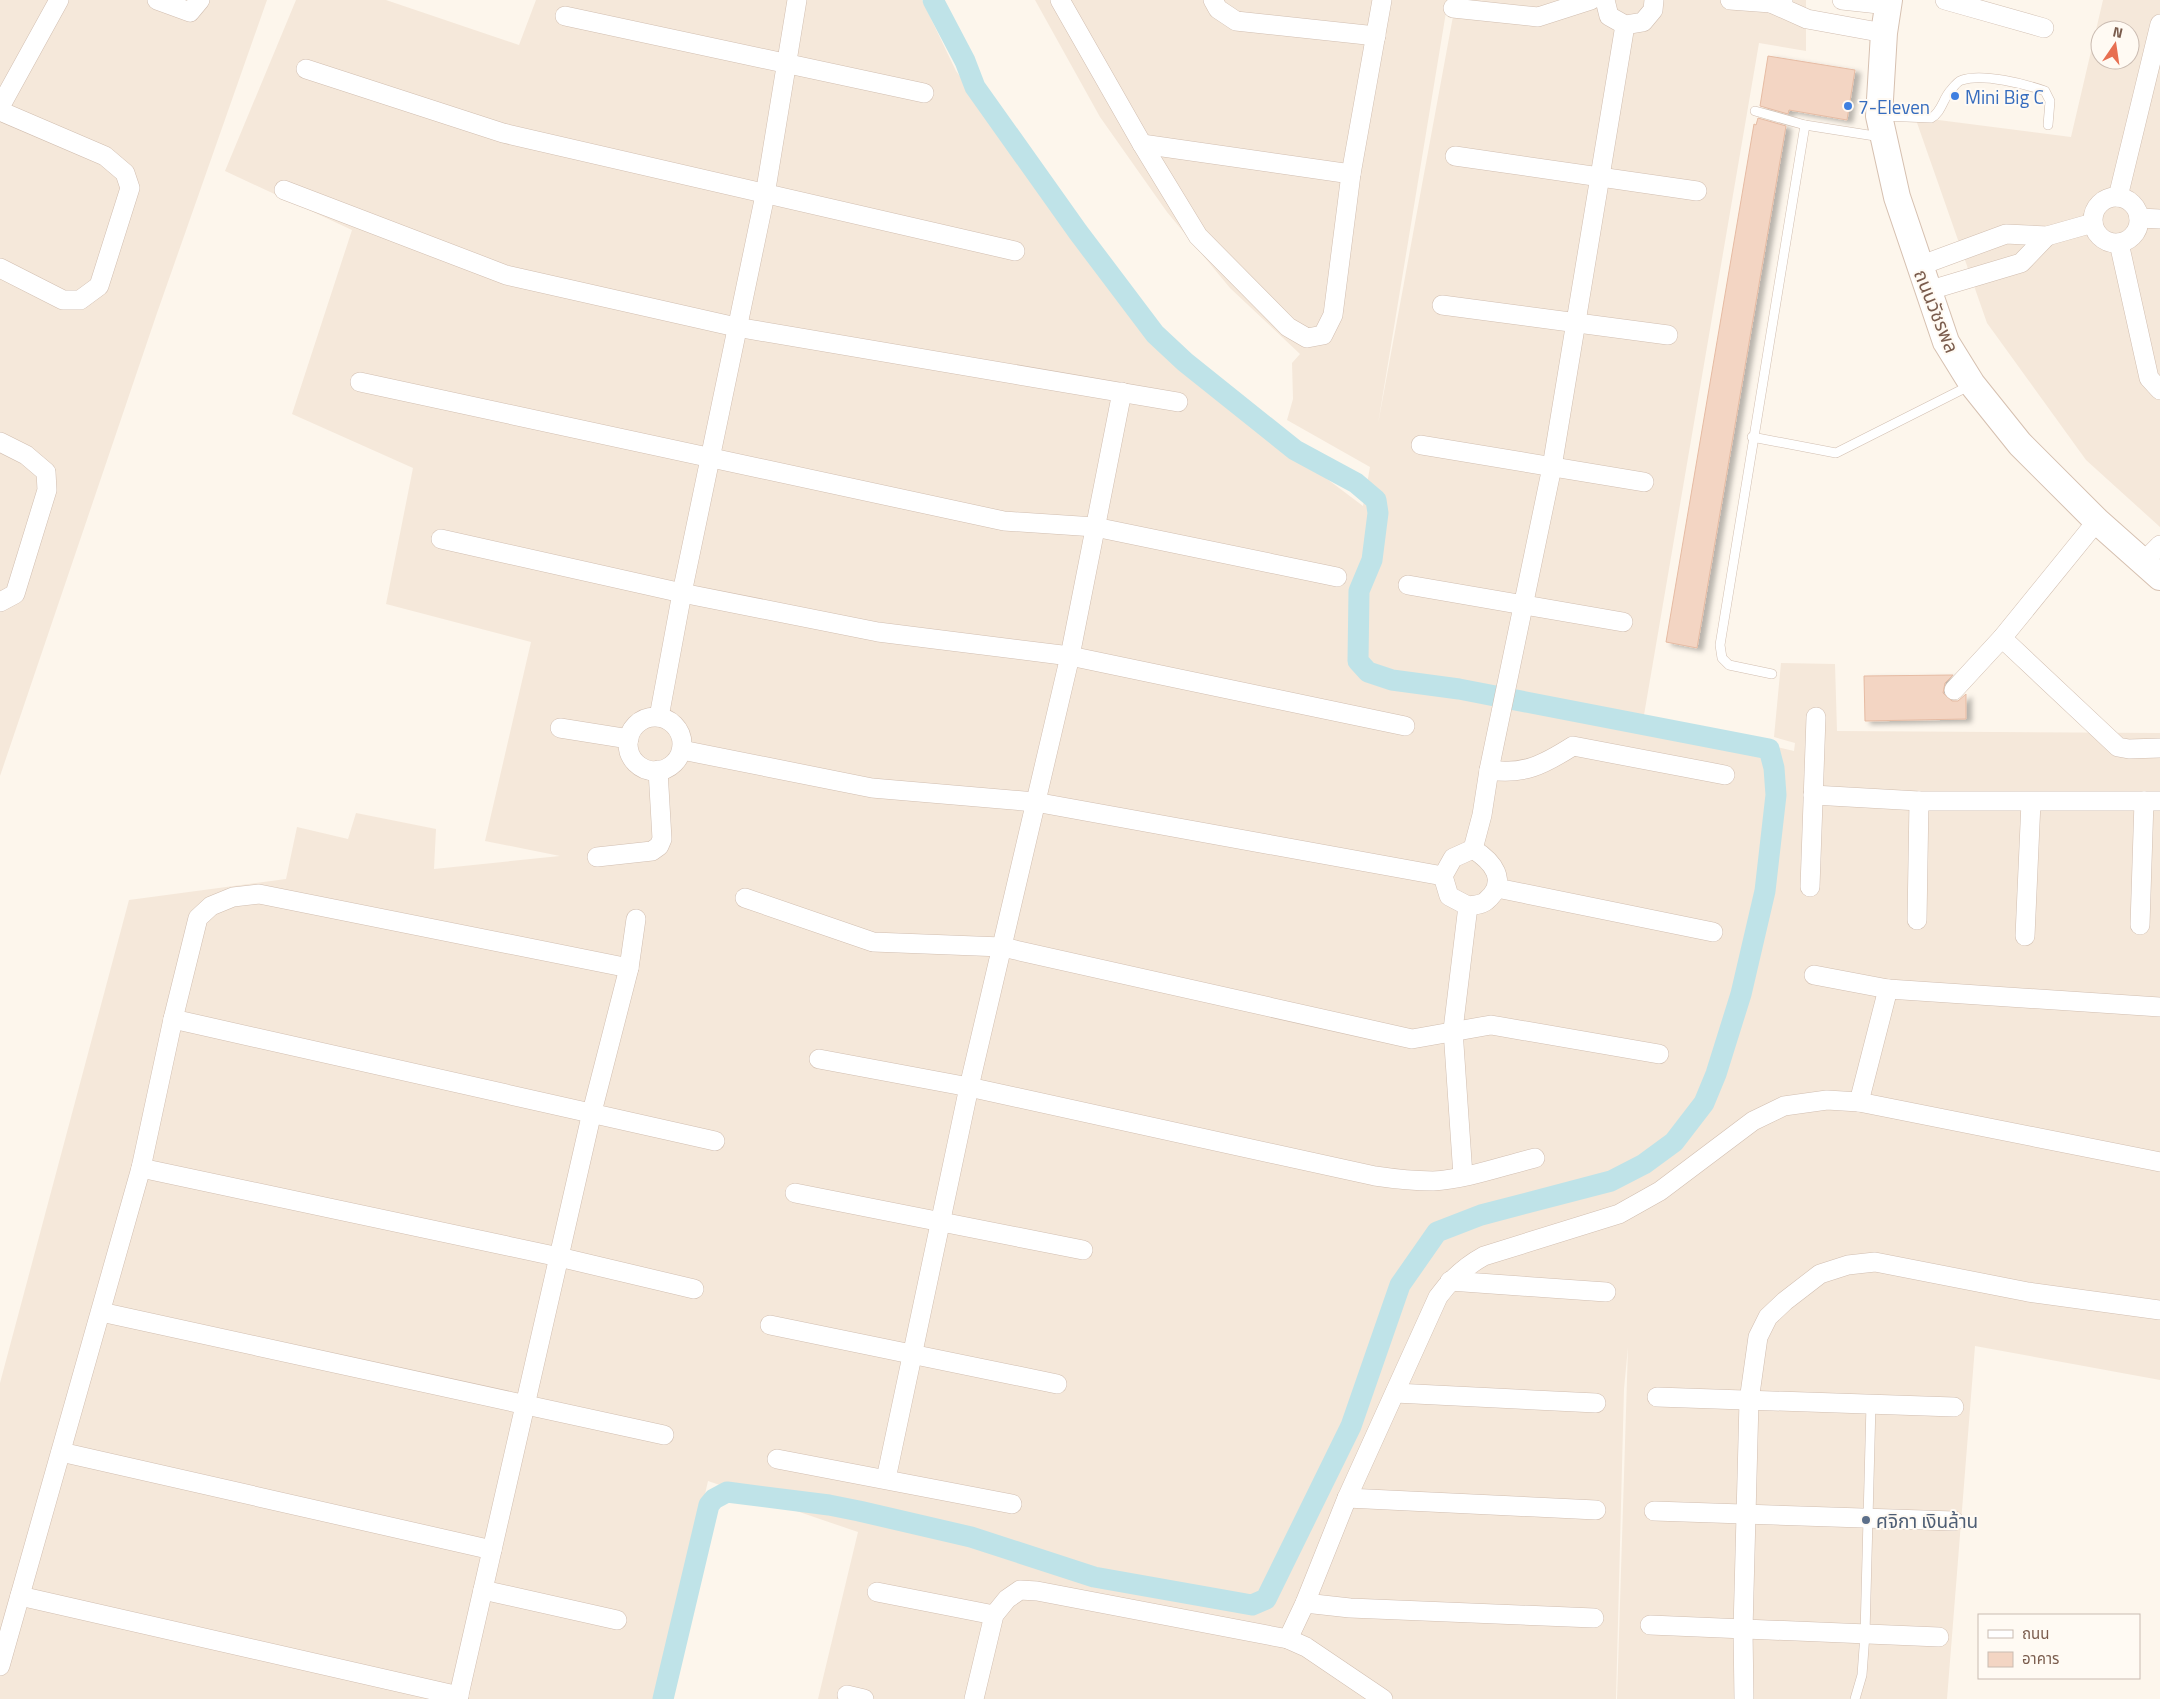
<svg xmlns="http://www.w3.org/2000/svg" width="2160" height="1699" font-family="'Titillium Web','Noto Sans Thai',sans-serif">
  <defs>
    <filter id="shadow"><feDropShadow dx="5.5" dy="3" stdDeviation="2.5" flood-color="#0004"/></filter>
  </defs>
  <rect width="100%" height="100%" fill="#fdf6ec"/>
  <g fill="#f5e8da" fill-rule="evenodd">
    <path d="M0 0H267L157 313 0 776Z"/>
    <path d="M296 0H386L519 45 536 0H922L956 71 1169 360 1363 506 1370 467 1287 420 1293 399 1292 363 1300 354 1230 288 1167 212 1100 117 1035 0H1448L1378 424 1456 0H1806V51L1759 43 1644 715 1794 751 1795 743 1774 737 1781 663 1835 664 1837 731 2160 733V1380L1975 1346 1947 1699H1617L1628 1347 1624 1389 1616 1699H818L858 1532 708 1481 658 1699H0V1383L129 900 286 879 297 827 348 839 356 813 436 829 434 869 560 856 485 841 531 642 386 604 413 468 292 414 352 230 225 171Z"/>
    <path d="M2103 0H2160V527L2086 460 1987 323 1915 117 2071 137ZM2100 30H2130V60H2100Z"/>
  </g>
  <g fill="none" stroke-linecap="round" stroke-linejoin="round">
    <path stroke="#bfe3e8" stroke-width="21" d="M663 1699 709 1505 714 1499 727 1492 829 1505 859 1511 971 1537 1094 1577 1252 1605 1266 1599 1351 1426 1400 1285 1437 1232 1481 1215 1611 1181 1644 1164 1674 1142 1704 1103 1716 1074 1741 994 1765 891 1776 795 1774 768 1769 749 1459 689 1392 680 1368 672 1358 661 1359 591 1372 560 1378 513 1376 500 1356 483 1295 450 1185 362 1155 334 1078 232 975 87 965 61 933 0"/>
  </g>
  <g fill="#f3d5c3" stroke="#e6bba3" filter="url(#shadow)">
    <path d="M1768 56 1855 70 1847 120 1789 110 1788 114 1760 106Z"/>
    <path d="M1758 118 1786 126 1697 648 1666 642 1754 124 1756 125Z"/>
    <path d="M1953 675 1945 683 1943 693 1952 701H1958L1966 694V719L1865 721 1864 676Z"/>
  </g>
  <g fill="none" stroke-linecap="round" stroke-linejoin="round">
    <g stroke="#d1beb0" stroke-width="10">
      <g id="lane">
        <path d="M1755 111 1805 125"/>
        <path d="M1882 116 1931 118C1942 112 1943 98 1951 90 1954 86 1958 81 1962 80 1983 73 2025 84 2045 91L2050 101 2048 125"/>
        <path d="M1752 437 1836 453 1969 386"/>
        <path d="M1772 674 1729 665 1722 658 1720 645 1805 125 1881 137"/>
        <path d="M1855 1699 1862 1675 1865 1634 1871 1404"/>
      </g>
    </g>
    <g stroke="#d1beb0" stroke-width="20">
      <g id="street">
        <path d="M157 0 190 12 200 0"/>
        <path d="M1060 0 1142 144 1198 236 1288 327 1307 338 1323 335 1333 315 1351 174 1382 0"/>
        <path d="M1213 0 1218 9 1236 21 1376 36"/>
        <path d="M1605 0 1609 16 1625 25 1643 22 1653 10 1654 0"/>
        <path d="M1730 0 1771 3 1783 1"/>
        <path d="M1842 0 1888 5"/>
        <path d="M1945 0 2044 28"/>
        <path d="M1771 3 1807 19 1884 33"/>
        <path d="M1453 8 1538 17 1591 0"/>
        <path d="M565 16 924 93"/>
        <path d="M306 69 503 133 1015 251"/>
        <path d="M0 107 59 0"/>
        <path d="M0 111 105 156 125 173 130 188 99 286 80 300H63L0 268"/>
        <path d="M1142 144 1351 174"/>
        <path d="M1455 156 1697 191"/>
        <path d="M284 190 506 275 736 327 1178 402"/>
        <path d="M2118 197 2160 24"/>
        <circle cx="2116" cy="220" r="23"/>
        <path d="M2139 218 2160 219"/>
        <path d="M2119 243 2149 378 2160 390"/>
        <path d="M1919 266 2006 234 2047 236 2093 223"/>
        <path d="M1927 291 2021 263 2047 236"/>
        <path d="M1442 305 1668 335"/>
        <path d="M360 382 1004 521 1095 527 1337 577"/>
        <path d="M0 442 26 455 46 472 47 490 15 594 0 602"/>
        <path d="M1421 445 1644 482"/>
        <path d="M441 539 682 593 878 632 1070 656 1405 726"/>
        <path d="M2143 562 2160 545"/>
        <path d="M1408 585 1623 622"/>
        <path d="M2002 638 2118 747 2129 749 2160 748"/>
        <path d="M1954 690 2002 638 2097 521"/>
        <path d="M659 717 682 593 765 195 797 0"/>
        <circle cx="655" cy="744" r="27"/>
        <path d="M560 728 629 739"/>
        <path d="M682 750 872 788 1035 802 1443 876"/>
        <path d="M1489 770C1524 775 1543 765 1573 746L1725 775"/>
        <path d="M1813 795 1919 801H2160"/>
        <path d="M1473 849 1482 815 1489 770 1552 467 1625 25"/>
        <path d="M1473 849C1492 861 1510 881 1486 901 1482 905 1473 905 1468 906L1449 896 1443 876 1453 858Z"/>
        <path d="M597 857 652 851 659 846 662 839 658 770"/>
        <path d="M1810 887 1816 717"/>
        <path d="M1497 888 1713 932"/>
        <path d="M745 898 873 942 1002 947 1412 1039 1491 1025 1659 1054"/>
        <path d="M1917 920 1919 801"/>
        <path d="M2140 925 2144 801"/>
        <path d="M2025 936 2031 802"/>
        <path d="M1814 975 1888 989 2160 1007"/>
        <path d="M173 1019 715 1141"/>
        <path d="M819 1059 969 1087 1375 1176C1395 1179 1413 1181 1433 1181 1467 1179 1502 1166 1535 1158"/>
        <path d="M1859 1102 1888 989"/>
        <path d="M141 1168 559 1257 694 1289"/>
        <path d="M1463 1176 1453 1030 1468 906"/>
        <path d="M795 1193 1083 1250"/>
        <path d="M1450 1281 1606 1292"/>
        <path d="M101 1312 664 1435"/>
        <path d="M770 1325 1057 1384"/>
        <path d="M1395 1393 1596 1403"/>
        <path d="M1657 1397 1954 1407"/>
        <path d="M61 1452 492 1550"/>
        <path d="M777 1459 1012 1504"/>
        <path d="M886 1479 969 1087 1070 656 1122 392"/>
        <path d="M1347 1498 1596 1510"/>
        <path d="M1654 1511 1954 1521"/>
        <path d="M483 1590 617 1620"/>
        <path d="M877 1592 994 1615"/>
        <path d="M20 1596 459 1696"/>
        <path d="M1305 1603 1350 1608 1594 1618"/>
        <path d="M1650 1625 1939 1637"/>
        <path d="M1288 1639 1305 1603 1347 1498 1438 1297C1451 1279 1464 1267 1484 1256L1619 1214 1660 1191 1753 1121 1784 1106 1827 1100 1859 1102 2160 1162"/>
        <path d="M0 1666 141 1168 173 1019 198 918 211 906 233 897 259 894 629 968"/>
        <path d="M847 1695 864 1699"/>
        <path d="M458 1699 592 1112 629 968 636 919"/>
        <path d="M974 1699 994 1615 1007 1599 1020 1590 1037 1591 1288 1639 1306 1647 1383 1699"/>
        <path d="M1744 1699 1743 1630 1749 1401 1758 1337 1768 1317 1785 1301 1820 1274 1848 1265 1875 1262 2028 1292 2160 1310"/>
      </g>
    </g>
    <g stroke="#d6c0b0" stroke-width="28">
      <path id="secondary" d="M1889 0 1884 33 1879 116 1897 197 1946 342 1972 384 2020 444 2097 521 2160 577"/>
    </g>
    <use href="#lane" stroke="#fff" stroke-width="9"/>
    <use href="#street" stroke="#fff" stroke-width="19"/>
    <use href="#secondary" stroke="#fff" stroke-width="26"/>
  </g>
  <g fill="#3f7fe0" stroke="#fffaf3" stroke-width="2">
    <circle cx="1955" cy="96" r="5"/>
    <circle cx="1848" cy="106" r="5"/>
  </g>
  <circle fill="#5c6f8a" stroke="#fffaf3" stroke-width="2" cx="1866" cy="1520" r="5"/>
  <g text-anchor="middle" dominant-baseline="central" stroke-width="4" stroke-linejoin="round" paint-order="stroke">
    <g font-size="19" fill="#366cbe" stroke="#fffaf3" text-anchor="start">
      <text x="1965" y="96">Mini Big C</text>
      <text x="1858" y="106">7-Eleven</text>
    </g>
    <g font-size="19" fill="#7a5c4d" stroke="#fffaf3">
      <text transform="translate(1937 311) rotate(68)">ถนนวัชรพล</text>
    </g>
    <g font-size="19" fill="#4e5e75" stroke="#fffaf3" text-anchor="start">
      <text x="1876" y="1520">ศจิกา เงินล้าน</text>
    </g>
  </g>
  <rect x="1978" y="1614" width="162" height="65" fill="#fffaf3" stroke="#cabbb1"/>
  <rect x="1988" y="1630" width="25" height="8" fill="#ffffff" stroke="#cabbb1"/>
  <text x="2022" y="1639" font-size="15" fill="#7a5c4d">ถนน</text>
  <rect x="1988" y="1652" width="25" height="15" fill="#f3d5c3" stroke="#cabbb1"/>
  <text x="2022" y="1664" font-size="15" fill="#7a5c4d">อาคาร</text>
  <g transform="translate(2115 45) rotate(13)"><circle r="24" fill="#fffaf3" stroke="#cabbb1"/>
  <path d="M0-4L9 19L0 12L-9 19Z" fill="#e76f51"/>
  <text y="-8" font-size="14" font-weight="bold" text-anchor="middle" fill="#7a5c4d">N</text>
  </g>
</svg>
